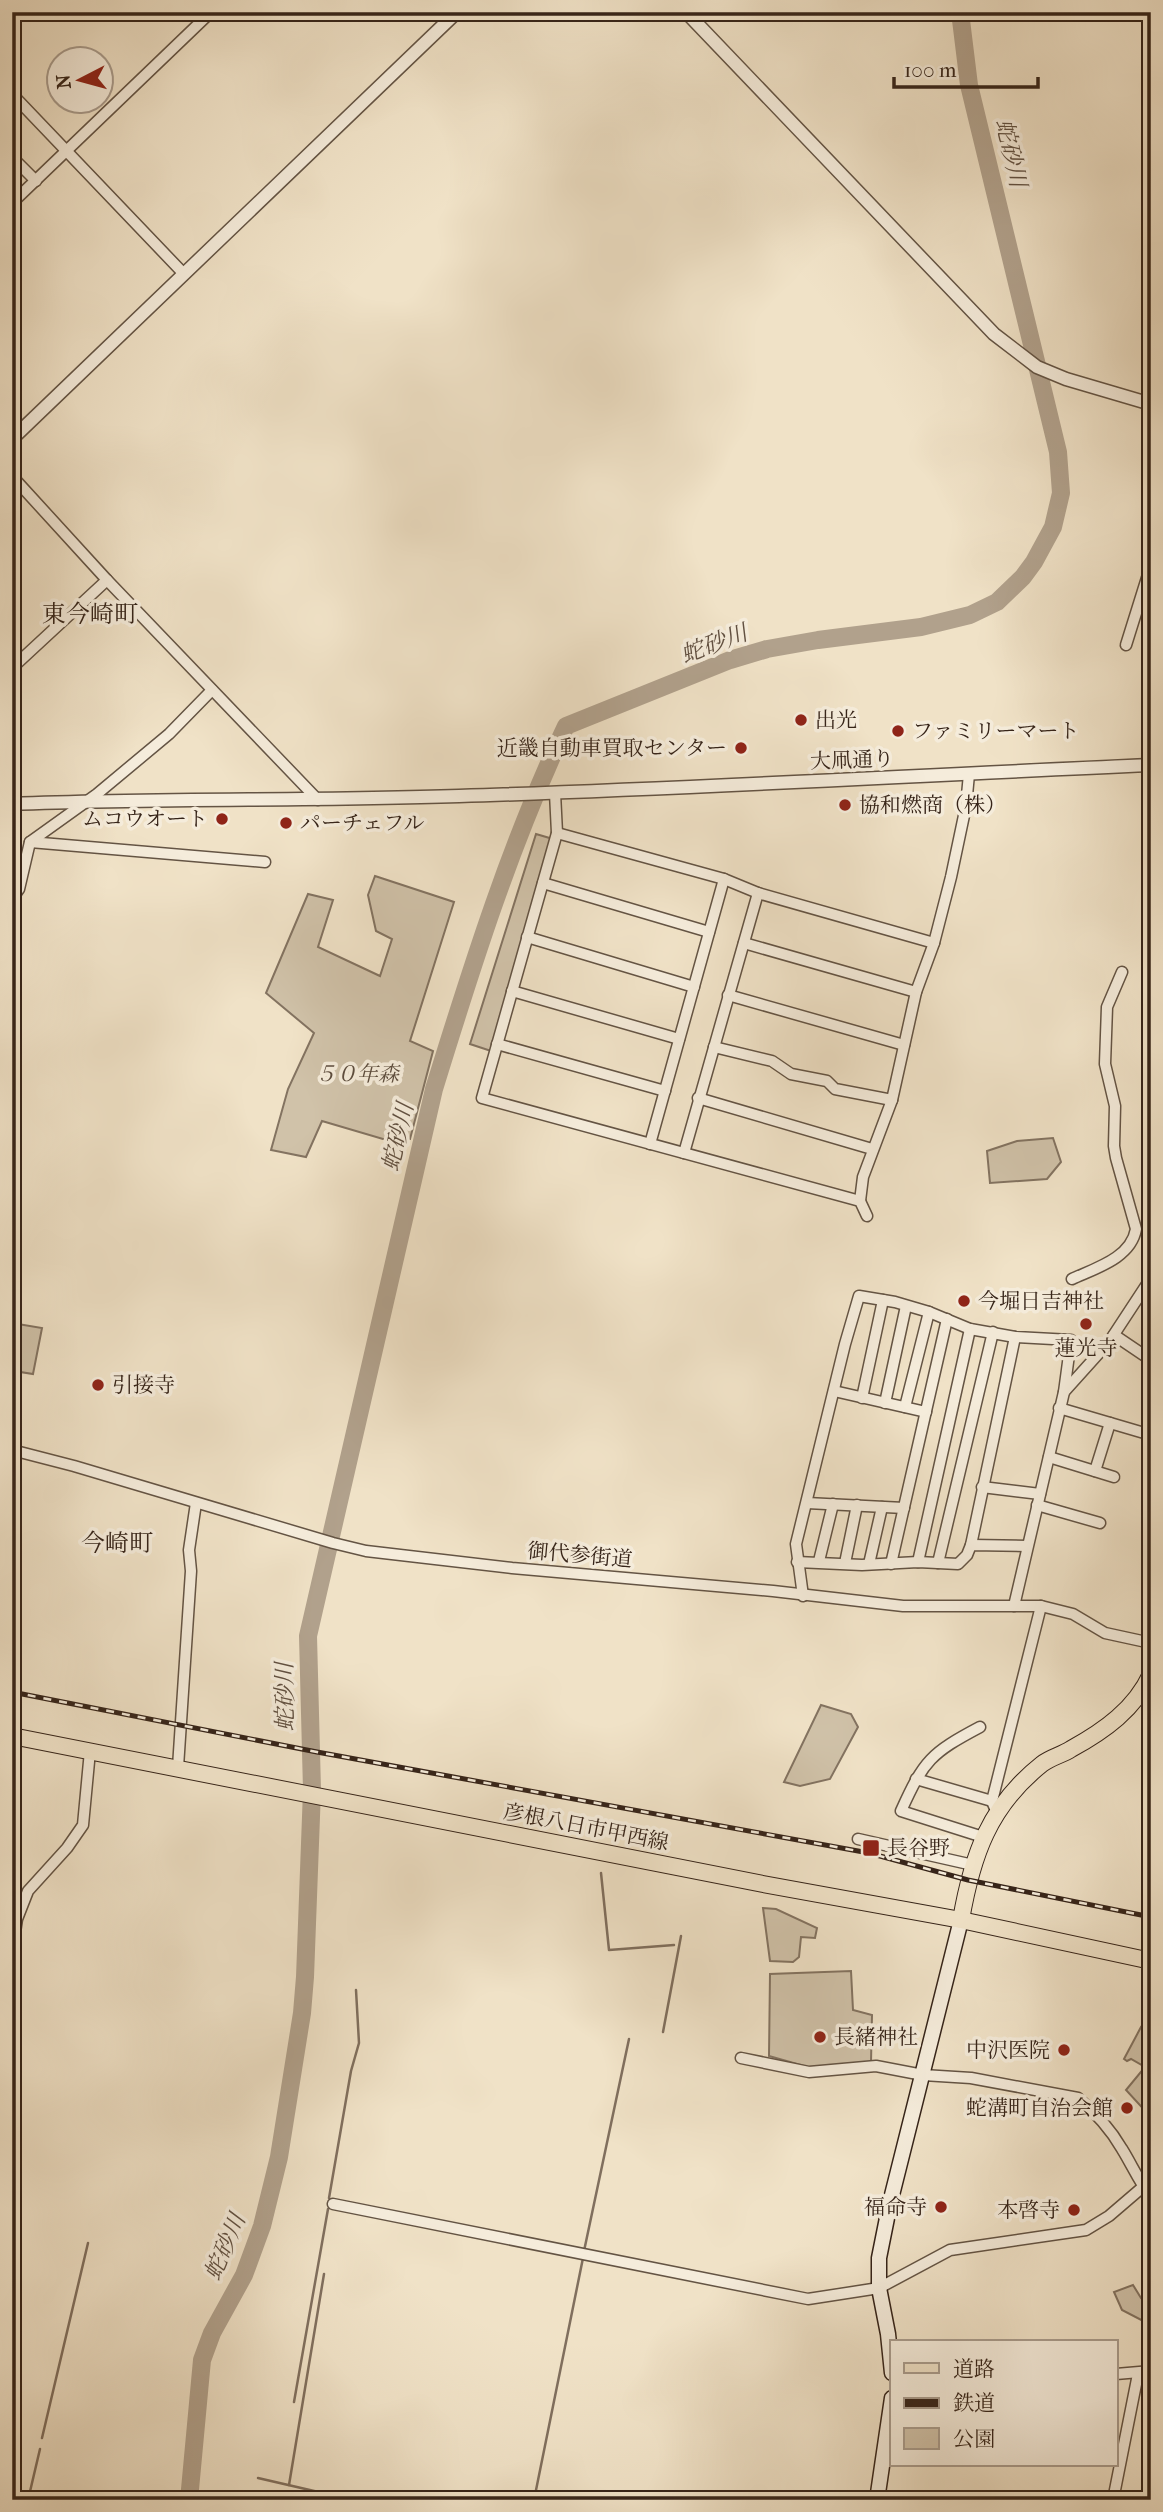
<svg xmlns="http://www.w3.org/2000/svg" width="1163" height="2512" font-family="'IM FELL French Canon','Noto Serif JP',serif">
  <rect width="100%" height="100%" fill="#f0e2c7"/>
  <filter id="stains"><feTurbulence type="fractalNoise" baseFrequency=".00286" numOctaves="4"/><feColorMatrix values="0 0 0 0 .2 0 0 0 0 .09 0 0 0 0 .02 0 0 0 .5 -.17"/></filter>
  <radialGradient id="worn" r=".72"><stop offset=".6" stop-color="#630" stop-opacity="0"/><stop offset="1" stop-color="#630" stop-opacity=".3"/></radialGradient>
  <g fill="#d0c2a9" stroke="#837361" stroke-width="2">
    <path d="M536 834 553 839 491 1051 470 1044Z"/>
    <path d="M375 876 454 902 410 1041 433 1051 410 1139H383L322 1121 306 1157 271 1150 288 1089 314 1033 266 993 308 894 333 900 318 947 380 976 392 939 376 931 368 895Z"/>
    <path d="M1053 1138 1061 1162 1047 1179 990 1183 987 1151 1017 1141Z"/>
    <path d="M12 1323 42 1328 33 1374 20 1372 18 1380 12 1379Z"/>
    <path d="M821 1705 851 1714 858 1727 830 1779 800 1786 784 1782Z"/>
    <path d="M763 1908 776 1909 817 1928 815 1938 801 1937 799 1957 793 1962 770 1961Z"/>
    <path d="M851 1971 853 2010 872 2015 871 2062 811 2068 769 2056 770 1974Z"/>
    <path d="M1141 2027 1151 2033V2112L1148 2114 1126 2090 1145 2067 1131 2059 1127 2061 1124 2059Z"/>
    <path d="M1133 2285 1141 2298 1151 2293V2325L1122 2310 1114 2292Z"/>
  </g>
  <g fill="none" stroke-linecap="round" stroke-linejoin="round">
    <g stroke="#806f5e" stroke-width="2.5">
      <path d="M601 1873 609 1950 674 1945"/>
      <path d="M663 2032 681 1936"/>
      <path d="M329 2198 351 2071 359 2043 356 1990"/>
      <path d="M584 2251 629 2039"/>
      <path d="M294 2402 328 2209"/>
      <path d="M42 2438 88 2243"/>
      <path d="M258 2478 353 2500"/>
      <path d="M289 2485 324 2274"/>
      <path d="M28 2500 40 2449"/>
      <path d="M534 2500 583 2258"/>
    </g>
    <path stroke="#b1a18c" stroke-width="18" d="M189 2500 202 2360 212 2333 244 2275 262 2226 279 2157 302 2013 305 1977 312 1790 308 1636 434 1089C472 966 511 842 566 726L730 660 767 649 818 640 921 627 970 615 997 602 1023 577 1034 562 1053 527 1061 493 1058 452 969 85 960 12"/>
    <g stroke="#645444" stroke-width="13">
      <g id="minor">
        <path d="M12 94 184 274"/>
        <path d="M12 157 36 181"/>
        <path d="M12 203 211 12"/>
        <path d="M12 476 107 580 318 800"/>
        <path d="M1126 645 1151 565"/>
        <path d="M12 668 107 580"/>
        <path d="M555 793 557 833 482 1098 860 1201 867 1216"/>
        <path d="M557 833 724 879 758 893 934 943"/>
        <path d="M30 842 265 862"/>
        <path d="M543 883 709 932"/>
        <path d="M12 899 19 889 30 842 97 794 169 734 212 690"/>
        <path d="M527 937 694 987"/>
        <path d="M744 943 916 992"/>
        <path d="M512 991 679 1039"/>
        <path d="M728 995 904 1045"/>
        <path d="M497 1044 665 1091"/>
        <path d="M714 1047 772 1061 791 1074 827 1081 835 1089 892 1100"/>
        <path d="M698 1098 872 1149"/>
        <path d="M650 1144 724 879"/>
        <path d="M684 1153 758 893"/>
        <path d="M860 1201 863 1177 892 1100 916 992 934 943 951 877 966 806 969 774"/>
        <path d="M1072 1279C1096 1268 1131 1258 1136 1229L1116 1158 1114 1146 1115 1106 1105 1064 1107 1007 1122 972"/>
        <path d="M1114 1335 1151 1360"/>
        <path d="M834 1391 926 1412"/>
        <path d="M1064 1392 1109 1342 1151 1278"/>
        <path d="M862 1398 883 1300"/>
        <path d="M885 1403 906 1306"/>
        <path d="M905 1407 929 1312"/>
        <path d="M1059 1408 1151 1435"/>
        <path d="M12 1450 74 1466 333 1543 366 1551 512 1568 773 1591 903 1606H1041L1073 1614 1105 1633 1151 1643"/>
        <path d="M1049 1457 1114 1477"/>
        <path d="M1095 1471 1110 1423"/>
        <path d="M982 1487 1040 1494"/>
        <path d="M807 1503 904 1508"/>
        <path d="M1037 1505 1100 1523"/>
        <path d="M971 1545 1015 1337"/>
        <path d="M819 1561 833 1504"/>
        <path d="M797 1562 862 1565 918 1562 958 1564 967 1555 971 1545 1027 1546"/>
        <path d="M918 1562 970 1329"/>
        <path d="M845 1563 857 1505"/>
        <path d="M938 1563 993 1332"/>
        <path d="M869 1564 882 1507"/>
        <path d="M891 1564 947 1319"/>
        <path d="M803 1596 796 1544 845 1344 859 1296 895 1302 929 1312 970 1329 1015 1337 1071 1340 1064 1392 1014 1606"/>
        <path d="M980 1727C931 1753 924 1760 901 1811L983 1837"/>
        <path d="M178 1767 191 1571 189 1550 196 1503"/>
        <path d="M916 1779 992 1801"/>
        <path d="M996 1811 992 1801 1041 1606"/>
        <path d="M858 1839 973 1865"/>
        <path d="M12 1952 17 1919 28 1891 67 1848 83 1825 90 1751"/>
        <path d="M741 2058 809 2072 876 2066 923 2075 971 2078 1078 2098C1095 2112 1111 2130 1122 2149 1132 2165 1139 2182 1151 2197"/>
        <path d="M333 2204 808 2299 879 2288 950 2250 1086 2230 1109 2216 1151 2180"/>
        <path d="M1116 2374 1151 2371"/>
        <path d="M1113 2500 1138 2374"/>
      </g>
    </g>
    <g stroke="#645444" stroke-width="15">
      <g id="tertiary">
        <path d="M686 12 994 334 1037 367 1066 379 1151 404"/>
        <path d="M12 439 457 12"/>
        <path d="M12 804C161 798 310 801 459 796 689 789 920 775 1151 765"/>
      </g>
    </g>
    <g stroke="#362419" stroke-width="17">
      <g id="secondary">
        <path d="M892 2373 888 2334 879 2288V2258L890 2203 961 1920"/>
        <path d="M877 2500 892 2398"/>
      </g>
    </g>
    <g stroke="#362419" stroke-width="18">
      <g id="primary">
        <path d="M12 1736 763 1884 961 1920 1151 1961"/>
        <path d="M961 1920C972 1856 989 1806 1042 1764 1051 1757 1062 1755 1071 1749 1104 1731 1135 1709 1151 1674"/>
      </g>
    </g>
    <use href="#minor" stroke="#f5ecdb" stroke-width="10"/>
    <use href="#tertiary" stroke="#f5ecdb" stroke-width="12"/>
    <use href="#secondary" stroke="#f5ecdb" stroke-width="14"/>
    <use href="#primary" stroke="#f0e2c7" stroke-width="16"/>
    <g stroke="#362419" stroke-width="5">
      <path id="rail" d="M12 1692 317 1752 869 1853 968 1880 1151 1917"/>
    </g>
    <use href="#rail" stroke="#f5ecdb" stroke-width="2.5" stroke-dasharray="8" stroke-linecap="butt"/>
  </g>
  <g fill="#8f2418" stroke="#f5ecdb" stroke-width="2.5">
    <circle cx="801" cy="720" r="7"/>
    <circle cx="898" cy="731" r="7"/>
    <circle cx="741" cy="748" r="7"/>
    <circle cx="845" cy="805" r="7"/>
    <circle cx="222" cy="819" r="7"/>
    <circle cx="286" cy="823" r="7"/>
    <circle cx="964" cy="1301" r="7"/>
    <circle cx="1086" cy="1324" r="7"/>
    <circle cx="98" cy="1385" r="7"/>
    <rect x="862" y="1839" width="18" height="18" rx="3.5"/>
    <circle cx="820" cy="2037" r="7"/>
    <circle cx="1064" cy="2050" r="7"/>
    <circle cx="1127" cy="2108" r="7"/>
    <circle cx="941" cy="2207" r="7"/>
    <circle cx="1074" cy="2210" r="7"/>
  </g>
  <g text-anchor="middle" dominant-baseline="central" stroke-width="7" stroke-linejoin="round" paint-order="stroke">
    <g font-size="21" fill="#362419" stroke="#f5ecdb" text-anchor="start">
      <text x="815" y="720">出光</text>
      <text x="912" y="731">ファミリーマート</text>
      <text x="727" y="748" text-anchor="end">近畿自動車買取センター</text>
      <text x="859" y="805">協和燃商（株）</text>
      <text x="208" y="819" text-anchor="end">ムコウオート</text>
      <text x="300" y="823">パーチェフル</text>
      <text x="978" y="1301">今堀日吉神社</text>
      <text x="1086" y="1348" text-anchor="middle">蓮光寺</text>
      <text x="112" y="1385">引接寺</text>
      <text x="887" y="1848">長谷野</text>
      <text x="834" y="2037">長緒神社</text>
      <text x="1050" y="2050" text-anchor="end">中沢医院</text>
      <text x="1113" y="2108" text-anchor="end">蛇溝町自治会館</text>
      <text x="927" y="2207" text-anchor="end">福命寺</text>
      <text x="1060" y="2210" text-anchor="end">本啓寺</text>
    </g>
    <g font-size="21" fill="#362419" stroke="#f5ecdb">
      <text transform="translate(852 760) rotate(-2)">大凧通り</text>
      <text transform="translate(580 1555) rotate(5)">御代参街道</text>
      <text transform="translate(586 1827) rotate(11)">彦根八日市甲西線</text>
    </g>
    <g font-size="21" font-style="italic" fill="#5c4c3d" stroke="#f5ecdb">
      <text x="357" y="1074">５０年森</text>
    </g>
    <g font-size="23" font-style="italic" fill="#615041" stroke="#f5ecdb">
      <text transform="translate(1011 153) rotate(77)">蛇砂川</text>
      <text transform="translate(714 644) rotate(-21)">蛇砂川</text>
      <text transform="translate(398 1137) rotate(-77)">蛇砂川</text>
      <text transform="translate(285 1697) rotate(-91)">蛇砂川</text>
      <text transform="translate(225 2247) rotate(-67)">蛇砂川</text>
    </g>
    <g font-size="24" fill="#362419" stroke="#f5ecdb">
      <text x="90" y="614">東今崎町</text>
      <text x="117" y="1543">今崎町</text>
    </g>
  </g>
  <rect width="1163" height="2512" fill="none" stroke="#f0e2c7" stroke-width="42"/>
  <rect x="14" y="14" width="1135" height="2484" fill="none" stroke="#362419" stroke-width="3.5"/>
  <rect x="21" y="21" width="1121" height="2470" fill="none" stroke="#362419" stroke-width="2"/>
  <rect x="890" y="2340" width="228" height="126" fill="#f5ecdb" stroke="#a99c8d" stroke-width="2"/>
  <rect x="904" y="2363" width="35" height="10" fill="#f0e2c7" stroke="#a99c8d" stroke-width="2"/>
  <text x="953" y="2376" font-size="21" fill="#362419">道路</text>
  <rect x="904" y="2398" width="35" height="10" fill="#362419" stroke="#a99c8d" stroke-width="2"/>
  <text x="953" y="2410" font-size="21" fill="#362419">鉄道</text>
  <rect x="904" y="2428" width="35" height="21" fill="#d0c2a9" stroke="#a99c8d" stroke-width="2"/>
  <text x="953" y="2446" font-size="21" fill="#362419">公園</text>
  <g transform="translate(80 80) rotate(264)"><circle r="33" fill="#f5ecdb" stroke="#a99c8d" stroke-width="2"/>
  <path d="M0-5L12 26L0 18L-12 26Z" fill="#8f2418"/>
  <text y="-10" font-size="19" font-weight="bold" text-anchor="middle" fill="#362419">N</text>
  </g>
  <path d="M894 77v10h144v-10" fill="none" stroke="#362419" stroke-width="3.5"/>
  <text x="904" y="77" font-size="21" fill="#362419" stroke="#f5ecdb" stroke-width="5" paint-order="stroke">100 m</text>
  <rect width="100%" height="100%" filter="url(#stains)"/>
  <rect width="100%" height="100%" fill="url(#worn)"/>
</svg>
